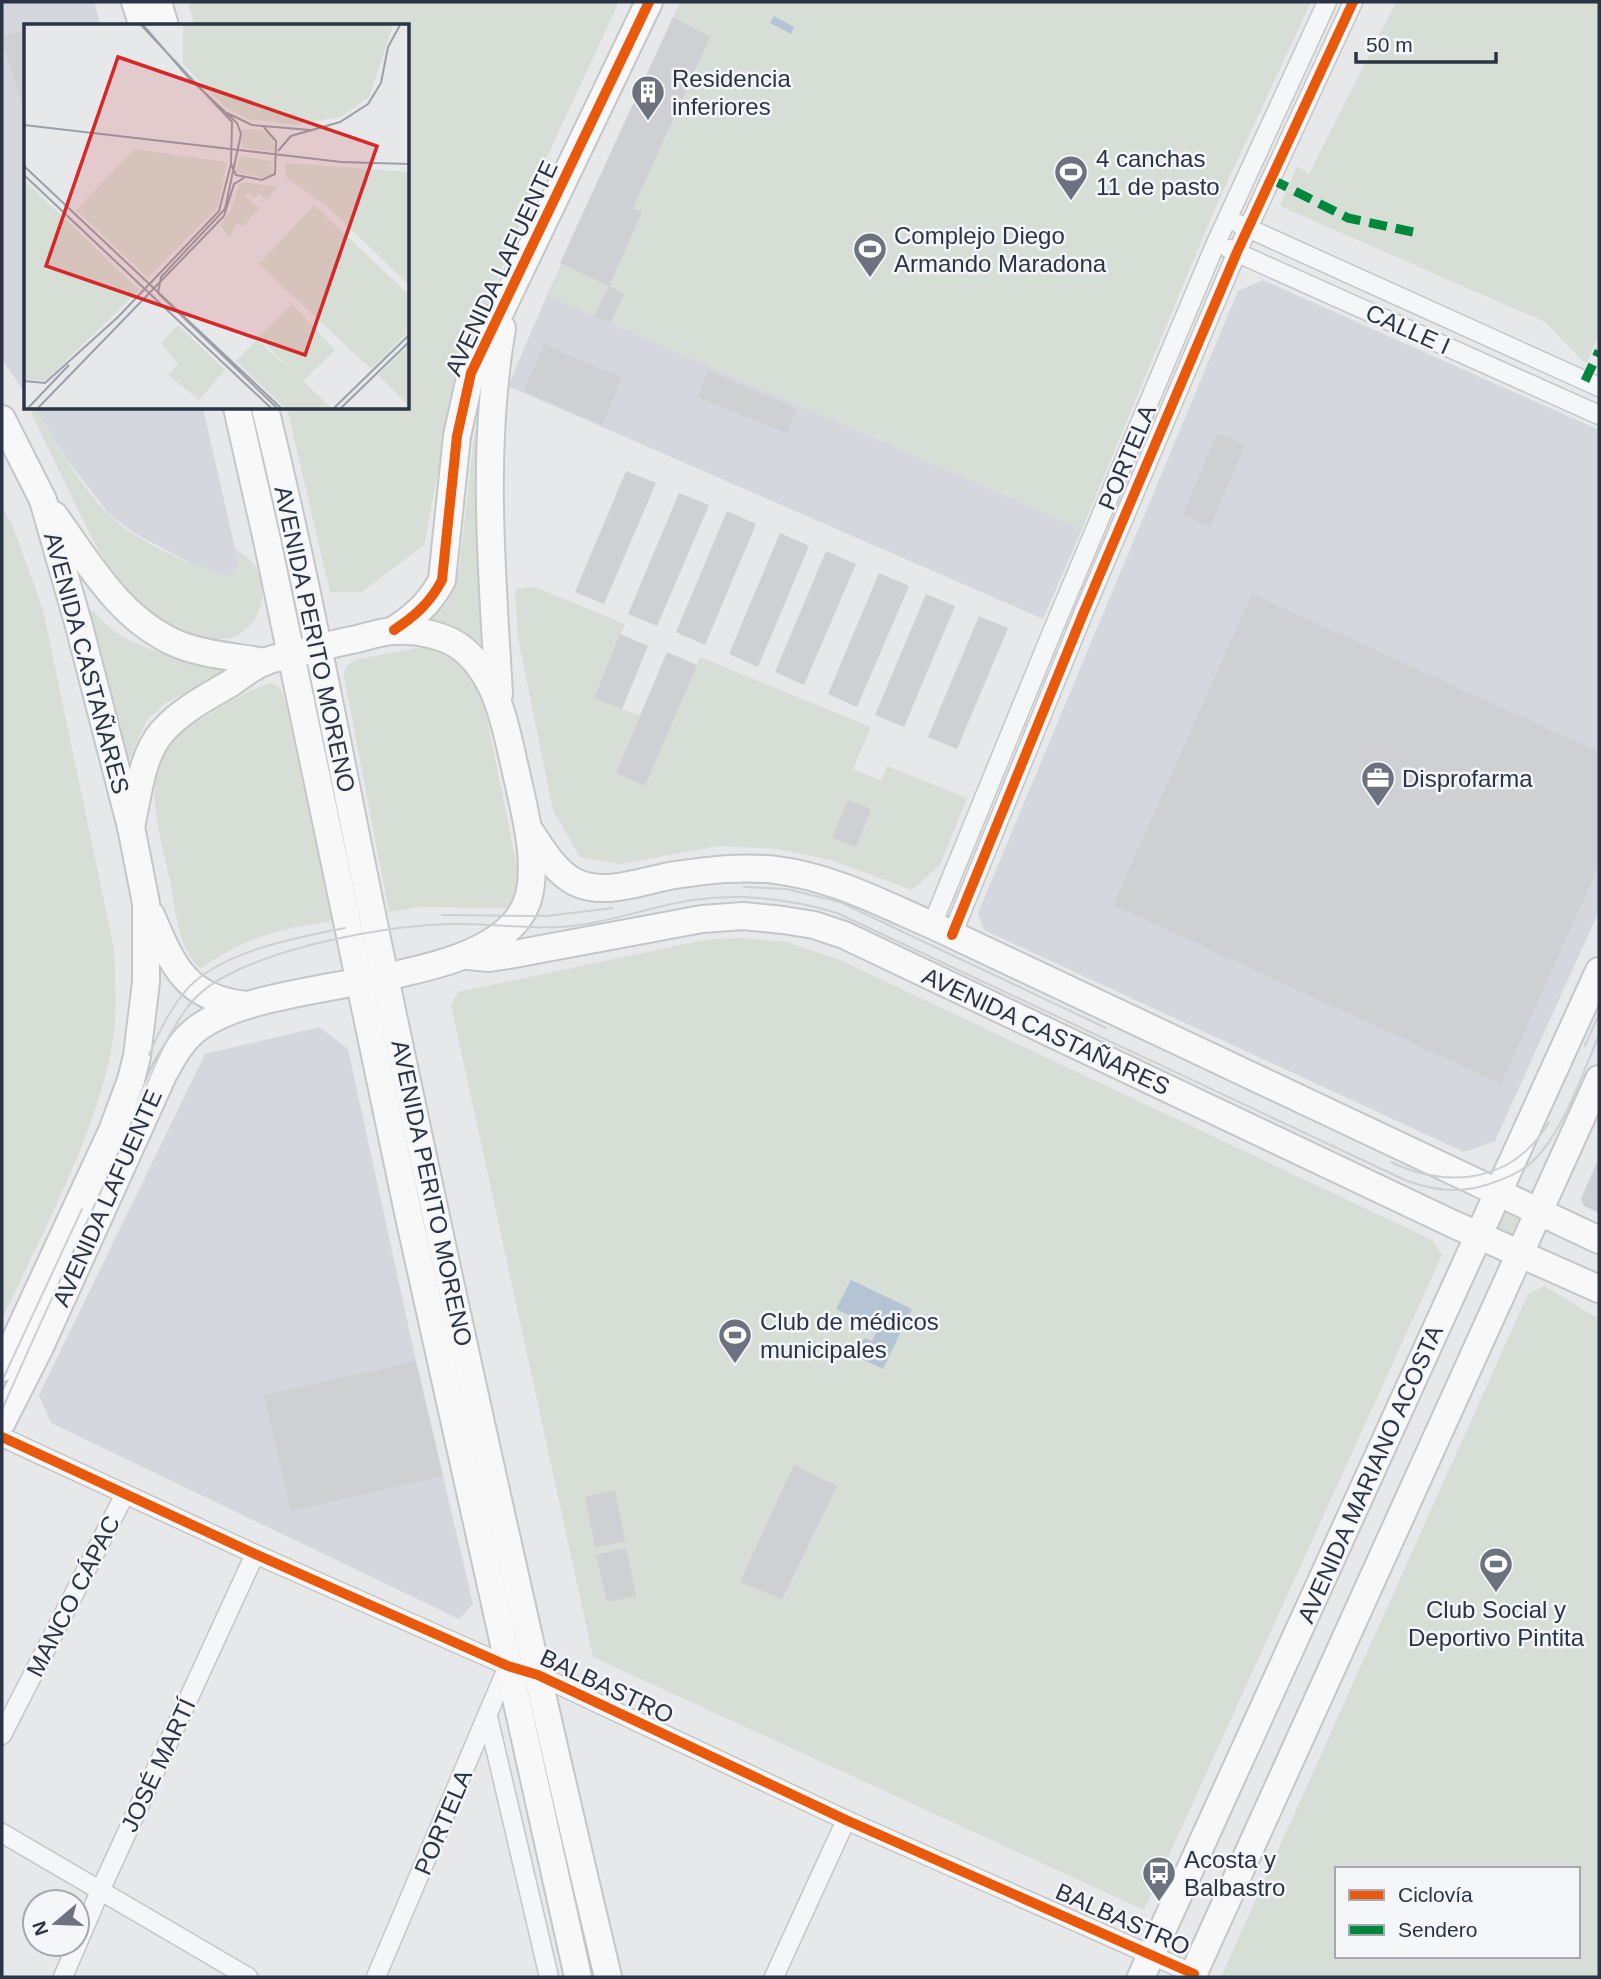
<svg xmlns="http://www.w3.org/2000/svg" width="1601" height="1979" font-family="Helvetica,sans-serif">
  <rect width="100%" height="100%" fill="#e6e8ea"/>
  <g fill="#d4d7dd">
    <path d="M2 2H94L101 26H26V395L2 359Z"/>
    <path d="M1263 280 1599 430V911L1495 1141 1464 1152 984 930 978 913 1238 291Z"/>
    <path d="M547 295 1082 529 1043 619 508 386Z"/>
    <path d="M34 408H203L239 566 226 577 196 566 134 533 109 514 66 458Z"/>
    <path d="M319 1027 348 1049 416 1361 473 1604 459 1619 51 1423 39 1395 205 1054Z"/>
  </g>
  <g fill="#d6ded6" fill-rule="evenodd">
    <path d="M188 2H619L546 159 455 383 424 545 362 592H330L287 408H408V26H195Z"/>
    <path d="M680 2H1311L1215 208 1082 529 547 295Z"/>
    <path d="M1396 2H1599V334L1586 364 1545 322 1280 206 1297 166 1309 174Z"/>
    <path d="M490 368V651C472 634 452 626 427 624L448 601 459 570 473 446 479 406Z"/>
    <path d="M29 408H34C57 443 78 484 108 514 137 543 188 563 226 576L239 566 234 547C241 553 253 561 257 569 272 599 254 640 219 639 186 639 149 613 127 590 104 566 90 533 75 504 60 472 44 440 29 408Z"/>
    <path d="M2 506 13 527 43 610 114 949C115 983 118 1017 111 1051 93 1141 40 1236 2 1320Z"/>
    <path d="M535 587 625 624 594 697 640 716 616 773 645 786 700 657 871 727 853 769 881 781 887 766 967 798 940 865 912 890 831 860 778 849 719 846 620 864 580 857 553 810 518 638 515 589Z"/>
    <path d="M94 611C122 650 178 656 221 667L228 666 229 671 165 703 146 721 127 765 89 616 90 612Z"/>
    <path d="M432 645C458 651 474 675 483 699L520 882 515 899 510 908 420 907 389 912 344 676C345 666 349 663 359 659Z"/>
    <path d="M272 683 279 687 284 696 332 921C278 929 245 937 200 969 177 946 176 910 170 880 161 839 138 770 174 737 182 729 195 723 205 717 225 704 249 689 272 683Z"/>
    <path d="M738 938 787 942 840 960 1432 1240 1442 1255 1144 1910 593 1657 451 1005 458 992 704 940Z"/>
    <path d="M1509 1207 1522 1215 1524 1223 1516 1235 1508 1237 1496 1229V1214Z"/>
    <path d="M1544 1286 1599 1319V1977H1221L1528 1294ZM1337 1869H1578V1956H1337Z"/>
  </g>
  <g fill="#b4c4d5">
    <path d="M774 16 794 27 791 34 770 23Z"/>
    <path d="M851 1280 912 1309 883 1369 855 1356 864 1338 872 1341 878 1328 836 1309Z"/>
  </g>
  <g fill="#ced0d3">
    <path d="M673 17 710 37 633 208 642 212 609 286 560 263Z"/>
    <path d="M26 29V118L6 53 2 54V37Z"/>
    <path d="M609 286 624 294 610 323 594 316Z"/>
    <path d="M544 344 622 378 602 425 524 391Z"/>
    <path d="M708 371 797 409 787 434 698 397Z"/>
    <path d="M1217 433 1245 445 1210 527 1183 515Z"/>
    <path d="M626 471 656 483 604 604 575 592Z"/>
    <path d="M679 493 709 505 657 626 628 614Z"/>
    <path d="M727 511 756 524 705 645 676 632Z"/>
    <path d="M780 533 809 546 758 667 729 654Z"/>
    <path d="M826 551 856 564 804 685 775 672Z"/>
    <path d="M879 573 909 586 857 707 828 694Z"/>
    <path d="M926 594 955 606 904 727 875 715Z"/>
    <path d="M1252 594 1599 752V865L1501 1084 1113 905Z"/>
    <path d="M979 616 1008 628 957 749 928 737Z"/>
    <path d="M620 634 648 646 622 709 594 698Z"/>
    <path d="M667 652 697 665 645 786 616 773Z"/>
    <path d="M848 800 871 809 856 847 832 838Z"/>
    <path d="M1599 1157V1213L1584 1206 1581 1199Z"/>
    <path d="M416 1361 443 1476 291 1511 264 1395Z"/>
    <path d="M794 1465 837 1486 782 1599 740 1582Z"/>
    <path d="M615 1490 625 1541 595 1547 585 1497Z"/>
    <path d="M626 1548 636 1596 607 1602 596 1555Z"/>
  </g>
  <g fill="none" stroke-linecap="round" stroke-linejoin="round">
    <g stroke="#c4c6c8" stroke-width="21">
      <g id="street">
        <path d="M1239 224 1599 387"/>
        <path d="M1229 249 1599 415"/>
        <path d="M932 925 1052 632 1216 243 1327 2"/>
        <path d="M952 935 1083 614 1237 252 1353 2"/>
        <path d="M2 1437 255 1554 508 1666 538 1675 846 1820 1194 1974"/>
        <path d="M488 1717 549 1977"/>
        <path d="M2 1735 125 1494"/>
        <path d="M2 1833 248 1977"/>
        <path d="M63 1977 100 1891 255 1554"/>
        <path d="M376 1977 508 1666"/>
        <path d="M774 1977 846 1820"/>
      </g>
    </g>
    <g stroke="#c4c6c8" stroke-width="30">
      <g id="secondary">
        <path d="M135 2 143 26"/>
        <path d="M158 2 165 26"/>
        <path d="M237 408 267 540 409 1217 578 1977"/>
        <path d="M265 408C311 596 345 787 385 977 455 1311 529 1645 608 1977"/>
        <path d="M2 419 43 500 79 626 131 827 146 903V982L137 1056 131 1080 112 1131 2 1368"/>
        <path d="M54 515C90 565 121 621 180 645 206 655 237 657 265 662"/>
        <path d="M394 630C415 616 430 603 442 580L457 436 471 373 649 2"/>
        <path d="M499 694C492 572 481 450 502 328"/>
        <path d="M530 831C542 849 555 872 575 882 605 897 644 880 675 875 709 870 742 866 776 870 832 877 881 903 932 925L1599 1240"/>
        <path d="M151 915C173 966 186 999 246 1005"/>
        <path d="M468 956 489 958 509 955 702 919 743 916 783 920 814 925 844 935 1453 1224 1599 1289"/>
        <path d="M2 1422 40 1347 164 1073C172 1059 180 1043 193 1032 262 971 498 995 528 899 539 862 524 809 516 772 506 730 499 679 464 650 447 635 418 630 395 631 383 631 369 636 357 639 335 643 313 649 291 655 282 657 272 658 264 662 252 667 241 676 231 683 207 697 180 711 162 732 141 756 138 797 131 827"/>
        <path d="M1141 1977 1599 971"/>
        <path d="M1192 1977 1599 1079"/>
      </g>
    </g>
    <use href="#street" stroke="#f5f6f7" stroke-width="18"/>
    <use href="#secondary" stroke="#f8f8f8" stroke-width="26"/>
    <g stroke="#cecfd2" stroke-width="2">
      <path d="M744 887 787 889 840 902 1106 1028"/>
      <path d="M442 915 546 916 613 908"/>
      <path d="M1585 1046 1599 1014"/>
      <path d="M149 1055C160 1030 171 1006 190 986 225 951 298 937 345 928"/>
      <path d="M1391 1162C1450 1190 1514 1182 1549 1122"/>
      <path d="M2 1381 82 1209"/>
      <path d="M2 1410C40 1322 81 1236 120 1149 141 1103 155 1054 184 1012 194 997 210 984 226 976 283 945 389 925 454 924 490 923 525 929 561 927 606 924 648 907 693 900 742 893 790 899 837 913L1405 1180C1433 1191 1461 1194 1489 1184 1502 1180 1516 1174 1527 1166 1561 1140 1582 1074 1599 1035"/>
    </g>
    <g stroke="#00873e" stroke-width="9" stroke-dasharray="18 9" stroke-linecap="butt">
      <path d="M1271 179 1348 218 1413 232"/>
      <path d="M1585 381 1599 351"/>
    </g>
    <g stroke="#f4f6f9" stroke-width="15">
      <g id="cycleway">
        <path d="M394 630C415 616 430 603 442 580L457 436 471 373 649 2"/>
        <path d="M952 935 1083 614 1237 252 1353 2"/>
        <path d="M2 1437 255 1554 508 1666 538 1675 846 1820 1194 1974"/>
      </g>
    </g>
    <use href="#cycleway" stroke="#e8590c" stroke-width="10"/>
  </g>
  <defs>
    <g id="building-pin" transform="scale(1.75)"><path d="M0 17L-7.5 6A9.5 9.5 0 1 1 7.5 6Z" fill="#6c737f" stroke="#f4f6f9"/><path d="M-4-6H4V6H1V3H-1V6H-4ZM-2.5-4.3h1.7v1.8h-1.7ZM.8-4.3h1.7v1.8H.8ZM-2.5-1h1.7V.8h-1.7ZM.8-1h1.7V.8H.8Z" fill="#fff"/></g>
    <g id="stadium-pin" transform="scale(1.75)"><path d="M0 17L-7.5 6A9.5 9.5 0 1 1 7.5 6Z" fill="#6c737f" stroke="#f4f6f9"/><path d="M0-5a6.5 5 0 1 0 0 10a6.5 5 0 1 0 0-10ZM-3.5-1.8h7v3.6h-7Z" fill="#fff"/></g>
    <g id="office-pin" transform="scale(1.75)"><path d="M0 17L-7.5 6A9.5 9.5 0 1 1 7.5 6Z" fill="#6c737f" stroke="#f4f6f9"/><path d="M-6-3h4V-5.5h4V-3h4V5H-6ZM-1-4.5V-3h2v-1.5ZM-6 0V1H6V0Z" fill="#fff"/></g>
    <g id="bus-pin" transform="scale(1.75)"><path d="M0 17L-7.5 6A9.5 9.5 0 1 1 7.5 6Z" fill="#6c737f" stroke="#f4f6f9"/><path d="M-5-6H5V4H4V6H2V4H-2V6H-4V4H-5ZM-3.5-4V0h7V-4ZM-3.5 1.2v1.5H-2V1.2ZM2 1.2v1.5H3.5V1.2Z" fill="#fff"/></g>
  </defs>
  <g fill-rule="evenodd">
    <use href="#building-pin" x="648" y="92"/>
    <use href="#stadium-pin" x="1071" y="172"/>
    <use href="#stadium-pin" x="870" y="249"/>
    <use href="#office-pin" x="1378" y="778"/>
    <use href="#stadium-pin" x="735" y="1335"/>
    <use href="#stadium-pin" x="1496" y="1564"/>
    <use href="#bus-pin" x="1159" y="1873"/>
  </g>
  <g text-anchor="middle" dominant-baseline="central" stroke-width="5" stroke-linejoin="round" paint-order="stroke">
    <g font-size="24" fill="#2b3445" stroke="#f4f6f9" text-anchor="start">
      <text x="672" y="78">Residencia<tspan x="672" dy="28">inferiores</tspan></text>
      <text x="1096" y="158">4 canchas<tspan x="1096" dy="28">11 de pasto</tspan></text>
      <text x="894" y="235">Complejo Diego<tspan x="894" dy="28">Armando Maradona</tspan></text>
      <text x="1402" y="778">Disprofarma</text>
      <text x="760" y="1321">Club de médicos<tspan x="760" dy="28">municipales</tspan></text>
      <text x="1496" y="1609" text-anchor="middle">Club Social y<tspan x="1496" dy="28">Deportivo Pintita</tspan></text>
      <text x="1184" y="1859">Acosta y<tspan x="1184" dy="28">Balbastro</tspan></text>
    </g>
    <g font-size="24" fill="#2b3445" stroke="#f4f6f9">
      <text transform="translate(501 268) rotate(-65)">AVENIDA LAFUENTE</text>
      <text transform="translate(1408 329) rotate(24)">CALLE I</text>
      <text transform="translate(1127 457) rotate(-67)">PORTELA</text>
      <text transform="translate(315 639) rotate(78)">AVENIDA PERITO MORENO</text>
      <text transform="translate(87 663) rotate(75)">AVENIDA CASTAÑARES</text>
      <text transform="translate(1046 1031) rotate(25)">AVENIDA CASTAÑARES</text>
      <text transform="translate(432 1193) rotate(78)">AVENIDA PERITO MORENO</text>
      <text transform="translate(107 1198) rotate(-66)">AVENIDA LAFUENTE</text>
      <text transform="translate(1370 1474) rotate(-66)">AVENIDA MARIANO ACOSTA</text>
      <text transform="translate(73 1596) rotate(-63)">MANCO CÁPAC</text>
      <text transform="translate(607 1686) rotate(25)">BALBASTRO</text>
      <text transform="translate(158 1765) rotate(-65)">JOSÉ MARTÍ</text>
      <text transform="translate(443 1822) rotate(-67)">PORTELA</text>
      <text transform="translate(1123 1919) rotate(24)">BALBASTRO</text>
    </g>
  </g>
  <g transform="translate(24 24)">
    <rect width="385" height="385" fill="#e6e8ea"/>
    <path d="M159 1H369L345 73 317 93 271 101 224 95 200 82 159 40ZM217 105 241 106 249 112 250 128 218 124ZM110 125 203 138 194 183 124 254 52 186ZM216 132 249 137V150L240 154 211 148ZM261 139 385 148V261L307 186 262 153ZM0 156 115 266 21 357 0 355ZM222 158 253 163 243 176 235 169 230 174 224 168 221 172 235 184 219 203 214 199 205 213 196 201 207 186 215 160ZM290 181 385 271V307L347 345 235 240ZM268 280 311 326 279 357 307 384H261L212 337 233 316 279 356 234 313ZM154 301 201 346 175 376 144 351 154 340 137 319ZM385 321V382L354 351Z" fill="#d6ded6"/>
    <path fill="none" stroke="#9ba0a8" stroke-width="2" d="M117 1 208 98 207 140 212 151 238 156 251 150 252 117 239 102M119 1 164 53 213 99 217 110 201 185 137 253 134 269 253 384M203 89 228 101 286 106M0 101 317 138 385 140M254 127 267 112 316 98 344 80 357 59 364 23 376 1M0 142 257 384M0 151 247 384M93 294 195 187 207 140M0 357 21 359 94 293M4 384 45 341M14 384 200 192 210 160 220 154M310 384 385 311M317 384 385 318"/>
    <path fill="#d62828" fill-opacity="0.15" stroke="#d62828" stroke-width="3.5" d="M94 33 353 122 281 331 22 242Z"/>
    <rect width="385" height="385" fill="none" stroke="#2b3445" stroke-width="3.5"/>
  </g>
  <rect width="1601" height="1979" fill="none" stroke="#2b3445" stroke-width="7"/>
  <rect x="1335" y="1867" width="245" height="91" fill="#f4f6f9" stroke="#a4a8b1" stroke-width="2"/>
  <rect x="1349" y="1890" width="35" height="10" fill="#e8590c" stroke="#a4a8b1" stroke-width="2"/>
  <text x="1398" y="1902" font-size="21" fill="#2b3445">Ciclovía</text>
  <rect x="1349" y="1925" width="35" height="10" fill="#00873e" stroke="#a4a8b1" stroke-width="2"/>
  <text x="1398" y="1937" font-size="21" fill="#2b3445">Sendero</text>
  <g transform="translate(56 1923) rotate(251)"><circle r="33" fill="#f4f6f9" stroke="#a4a8b1" stroke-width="2"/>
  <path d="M0-5L12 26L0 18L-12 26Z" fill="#6c737f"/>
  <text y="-10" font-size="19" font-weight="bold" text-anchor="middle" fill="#2b3445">N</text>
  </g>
  <path d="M1356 52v10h140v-10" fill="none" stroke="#2b3445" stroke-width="3.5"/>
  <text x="1366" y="52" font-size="21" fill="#2b3445" stroke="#f4f6f9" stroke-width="5" paint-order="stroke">50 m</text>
</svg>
